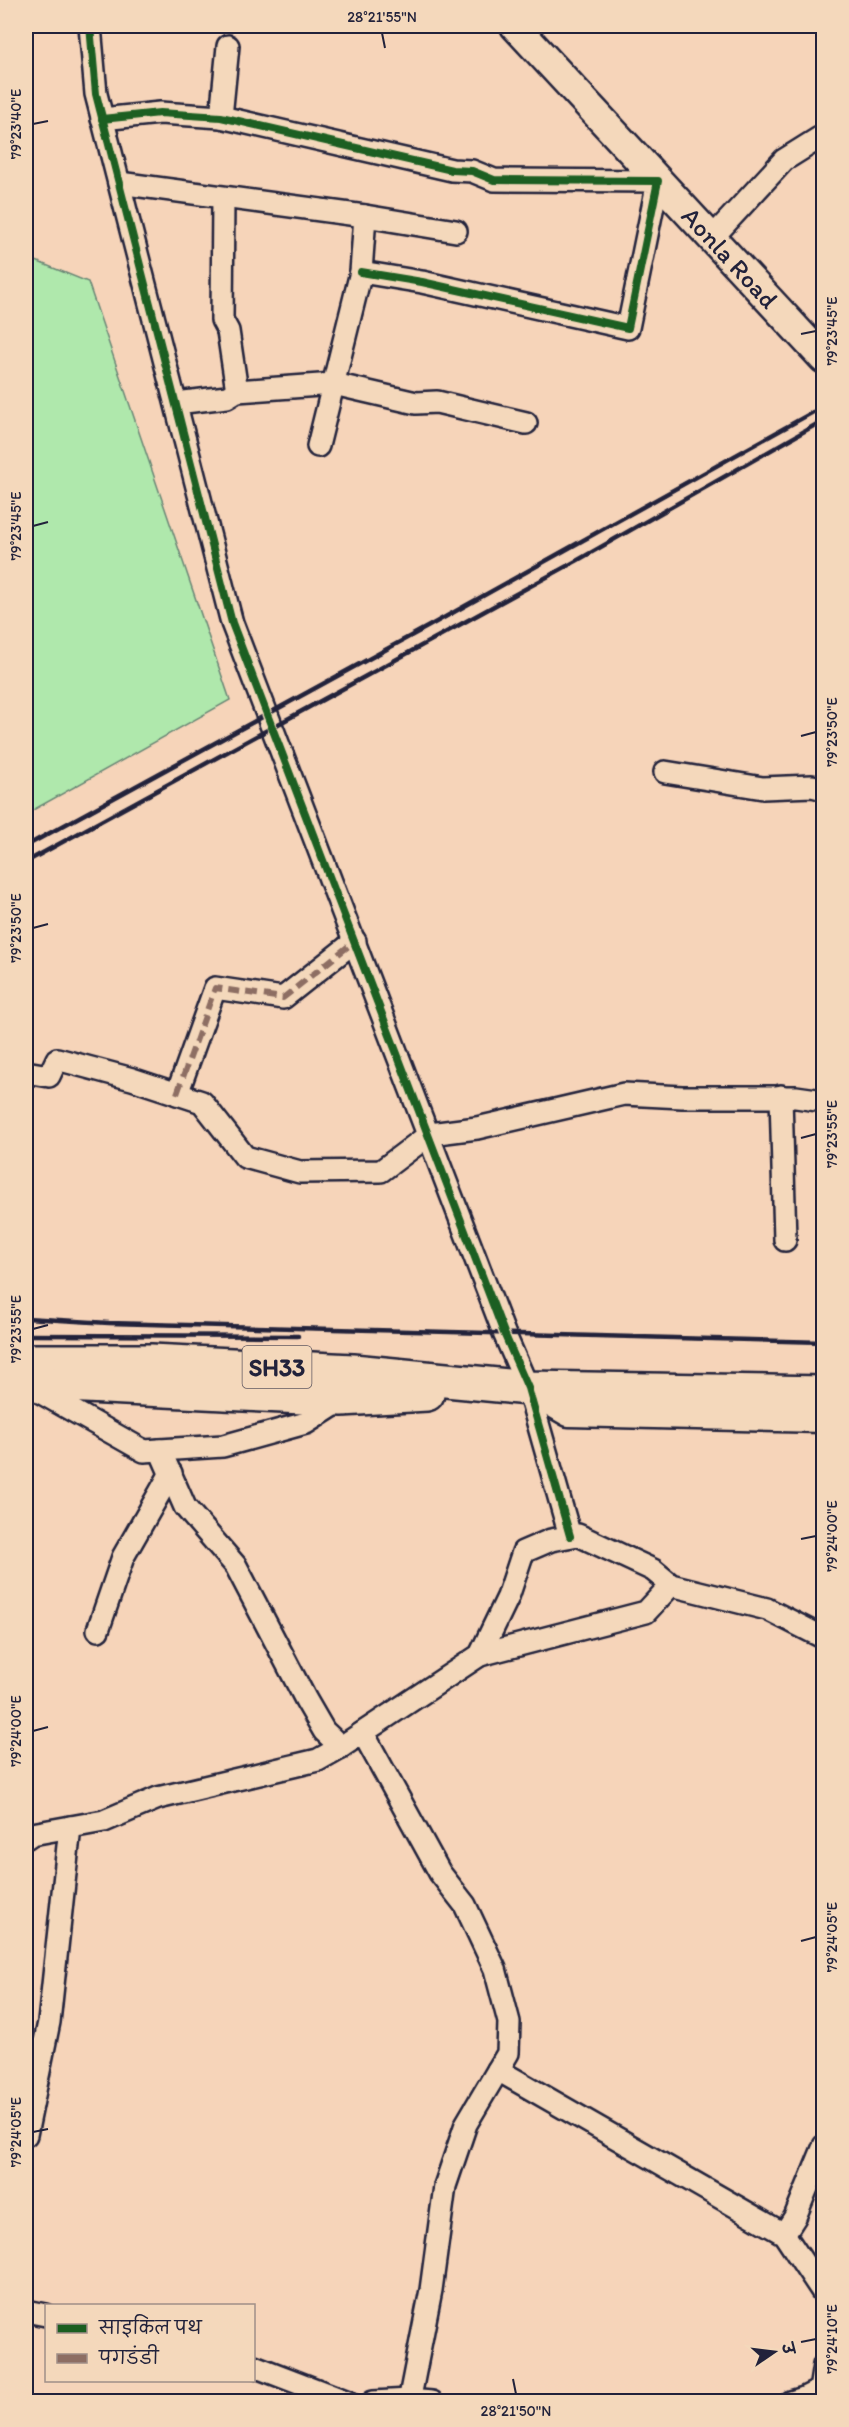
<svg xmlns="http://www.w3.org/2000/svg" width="849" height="2427" font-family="Itim,'Playpen Sans Deva',sans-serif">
  <rect width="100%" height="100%" fill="#f6d4b9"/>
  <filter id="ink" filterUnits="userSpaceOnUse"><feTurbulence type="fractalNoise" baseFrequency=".0167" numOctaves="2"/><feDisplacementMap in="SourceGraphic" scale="12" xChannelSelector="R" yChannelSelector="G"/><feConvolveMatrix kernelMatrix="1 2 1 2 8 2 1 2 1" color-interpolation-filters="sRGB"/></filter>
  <g filter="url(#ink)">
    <path fill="#afe8ac" stroke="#688574" stroke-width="1.5" d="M26 257 88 282 230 700 26 814Z"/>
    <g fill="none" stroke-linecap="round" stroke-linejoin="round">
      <g stroke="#22223b" stroke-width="26">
        <g id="street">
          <path d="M90 26 96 94 232 623 504 1333 528 1388 570 1536"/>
          <path d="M221 117 228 46"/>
          <path d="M102 119 160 113 221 117 452 170 472 171 494 180 658 181 628 328 422 282 361 272"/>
          <path d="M119 183 365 216 456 231"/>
          <path d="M223 198 222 320 228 331 237 391"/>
          <path d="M711 239 784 160 824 135"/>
          <path d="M176 403 227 397 237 391 334 384 416 403 437 402 526 423"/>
          <path d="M318 446 361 272 365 216"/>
          <path d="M665 772 763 788 812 786 824 789"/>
          <path d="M26 1072 49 1076 57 1059 132 1079 202 1102 245 1157 300 1172 381 1171 430 1134 477 1128 624 1094 682 1097H796L824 1101"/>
          <path d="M177 1094 215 988 283 998 355 941"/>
          <path d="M781 1096 785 1240"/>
          <path d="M31 1387 144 1451 223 1446 306 1423 342 1400"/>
          <path d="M160 1450 185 1507 236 1566 306 1700 324 1731 341 1747"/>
          <path d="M98 1630 123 1557 171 1473"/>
          <path d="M480 1655 646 1612 671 1585"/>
          <path d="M363 1733 440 1873 465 1905 495 1969 509 2022 508 2053 466 2124 445 2186 431 2290 409 2402"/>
          <path d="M26 1838 32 1834 104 1821 158 1798 318 1760 341 1747 480 1655 508 1597 523 1552 551 1540 578 1535 653 1570 671 1585 767 1609 824 1638"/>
          <path d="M498 2070 784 2234 824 2294"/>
          <path d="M26 2135 49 2022 70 1827"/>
          <path d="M784 2234 795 2217 824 2146"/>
          <path d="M26 2311 46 2315"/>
          <path d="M824 2365 820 2390 824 2394"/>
          <path d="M254 2366 348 2402"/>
          <path d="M373 2402 409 2400 432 2402"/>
          <path d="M791 2402 804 2398 820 2390"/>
        </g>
      </g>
      <g stroke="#22223b" stroke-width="33">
        <g id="secondary">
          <path id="s1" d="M515 26 824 359"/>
          <path d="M528 1388 569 1412 824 1418"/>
        </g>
      </g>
      <g stroke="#22223b" stroke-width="38">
        <g id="primary">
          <path d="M26 1361H151L353 1371 528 1388 824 1393"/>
          <path d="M26 1383 342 1399 427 1394"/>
        </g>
      </g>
      <use href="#street" stroke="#f4d8bb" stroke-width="21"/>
      <use href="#secondary" stroke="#f4d8bb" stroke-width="28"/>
      <use href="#primary" stroke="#f4d8bb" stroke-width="33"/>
      <g stroke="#22223b" stroke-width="4.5">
        <path d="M26 846 429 626 824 406"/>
        <path d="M26 862 578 560 824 420"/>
        <path d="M26 1318 109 1323 824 1342"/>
        <path d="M26 1335 298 1336"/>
      </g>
      <path stroke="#8d6e63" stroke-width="6" stroke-dasharray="12 6" stroke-linecap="butt" d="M177 1094 215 988 283 998 355 941"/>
      <g stroke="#f4d8bb" stroke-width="11">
        <g id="cycleway">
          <path d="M90 26 96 94 232 623 504 1333 528 1388 570 1536"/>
          <path d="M102 119 160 113 221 117 452 170 472 171 494 180 658 181 628 328 422 282 361 272"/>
        </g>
      </g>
      <use href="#cycleway" stroke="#1b5e20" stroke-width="8"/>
    </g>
  </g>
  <path fill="none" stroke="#22223b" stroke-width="2" d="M382 33 385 48M33 124 48 121M801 334 816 331M33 526 48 522M801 736 816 732M33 928 48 924M801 1138 816 1134M33 1329 48 1325M801 1539 816 1536M33 1731 48 1727M801 1941 816 1937M33 2132 48 2129M801 2342 816 2339M513 2379 516 2394"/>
  <g text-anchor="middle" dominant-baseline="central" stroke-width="4.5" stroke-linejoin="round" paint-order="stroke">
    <rect fill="#f4d8bb" stroke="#615961" stroke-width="1.5" x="242.5" y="1346" width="69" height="42" rx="4.5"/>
    <g font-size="24" font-weight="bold" fill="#22223b">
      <text x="277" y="1367">SH33</text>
    </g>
    <g font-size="26" fill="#22223b" stroke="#f4d8bb">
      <text stroke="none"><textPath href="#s1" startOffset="316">Aonla Road</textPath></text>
    </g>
  </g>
  <rect width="849" height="2427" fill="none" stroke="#f4d8bb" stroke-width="66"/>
  <rect x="45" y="2304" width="210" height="78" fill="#f4d8bb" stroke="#a08f88" stroke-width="1.5"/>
  <rect x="57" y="2324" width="30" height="9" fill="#1b5e20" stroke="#a08f88" stroke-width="1.5"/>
  <text x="99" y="2334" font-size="18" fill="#22223b">साइकिल पथ</text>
  <rect x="57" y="2354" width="30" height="9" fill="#8d6e63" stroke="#a08f88" stroke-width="1.5"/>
  <text x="99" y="2364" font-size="18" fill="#22223b">पगडंडी</text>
  <g transform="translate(774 2352) rotate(76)" stroke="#f4d8bb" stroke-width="4.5" paint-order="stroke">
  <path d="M0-4.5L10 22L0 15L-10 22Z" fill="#22223b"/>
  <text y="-9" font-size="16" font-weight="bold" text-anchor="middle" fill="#22223b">उ</text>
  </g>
  <rect x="33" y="33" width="783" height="2361" fill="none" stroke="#22223b" stroke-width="2"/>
  <g font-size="15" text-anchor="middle" fill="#22223b">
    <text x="382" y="22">28°21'55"N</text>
    <text transform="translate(16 124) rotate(-90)" y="5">79°23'40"E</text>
    <text transform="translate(832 331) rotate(-90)" y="5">79°23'45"E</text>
    <text transform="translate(16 526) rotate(-90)" y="5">79°23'45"E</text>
    <text transform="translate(832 732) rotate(-90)" y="5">79°23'50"E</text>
    <text transform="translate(16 928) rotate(-90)" y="5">79°23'50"E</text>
    <text transform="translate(832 1134) rotate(-90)" y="5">79°23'55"E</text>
    <text transform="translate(16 1329) rotate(-90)" y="5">79°23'55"E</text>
    <text transform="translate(832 1536) rotate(-90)" y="5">79°24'00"E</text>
    <text transform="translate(16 1731) rotate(-90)" y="5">79°24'00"E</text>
    <text transform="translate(832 1937) rotate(-90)" y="5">79°24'05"E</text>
    <text transform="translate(16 2132) rotate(-90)" y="5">79°24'05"E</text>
    <text transform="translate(832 2339) rotate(-90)" y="5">79°24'10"E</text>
    <text x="516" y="2416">28°21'50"N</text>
  </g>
</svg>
